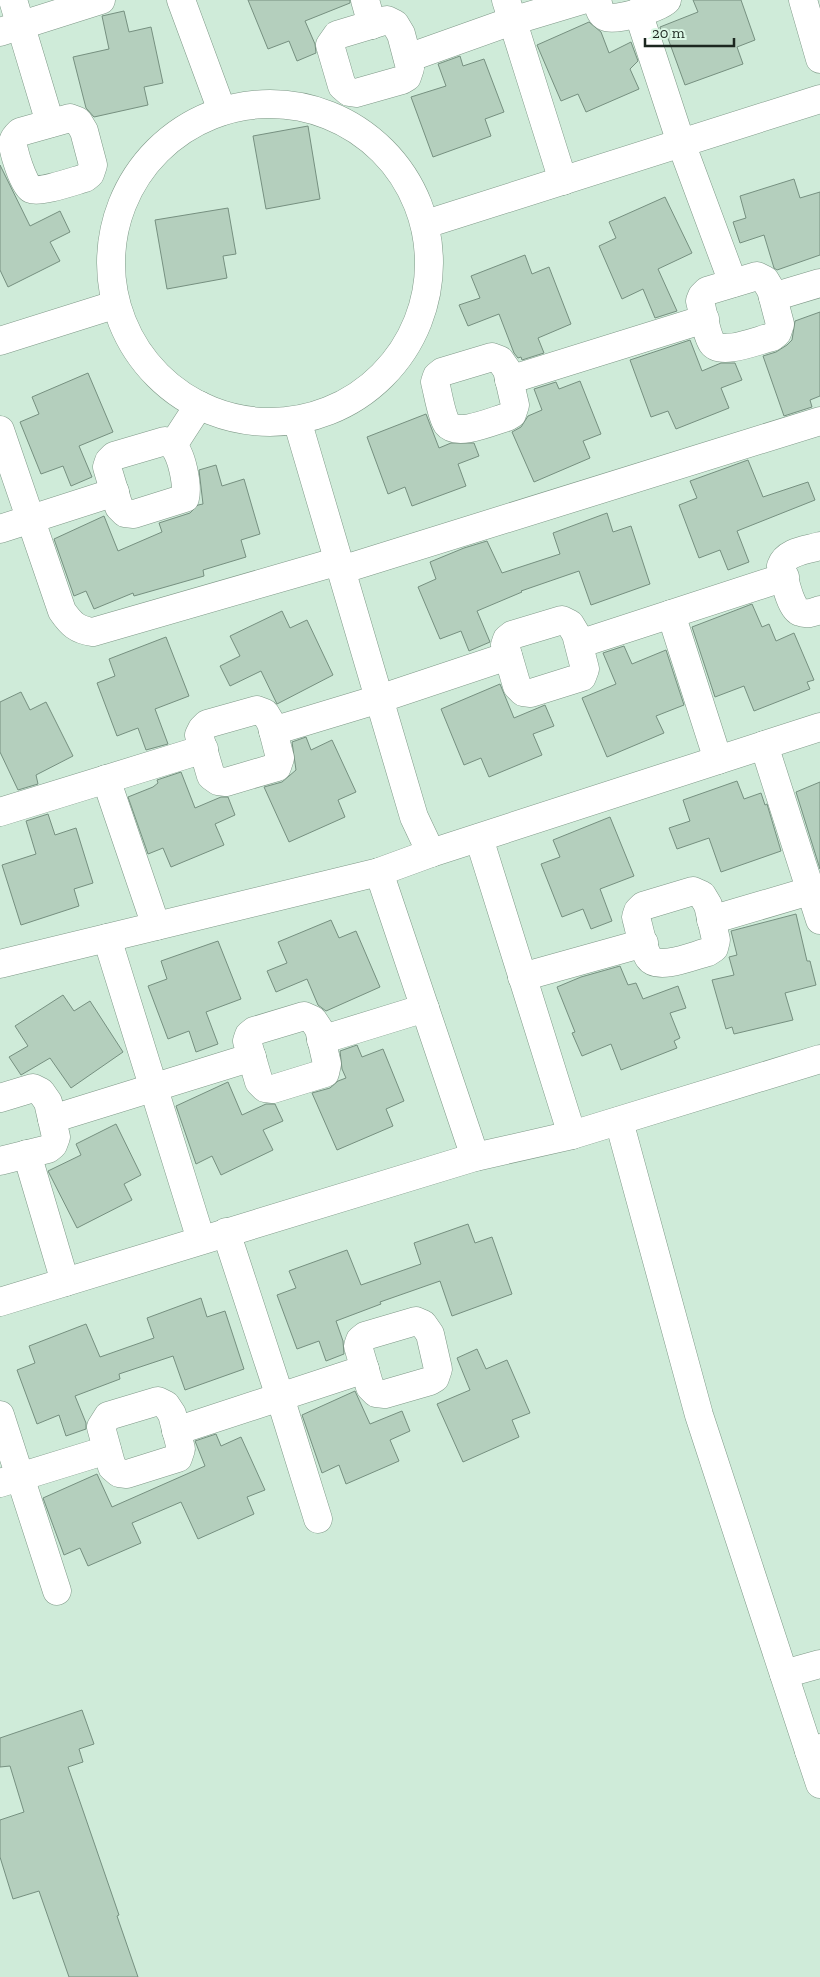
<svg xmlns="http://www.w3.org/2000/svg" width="820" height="1977" viewBox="0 0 820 1977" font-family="'Zilla Slab',serif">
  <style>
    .building { fill: #b4cfbd; stroke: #769080 }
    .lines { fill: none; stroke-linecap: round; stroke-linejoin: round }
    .minor-casing { stroke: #7e9887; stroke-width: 29 }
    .minor { stroke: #fff; stroke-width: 28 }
  </style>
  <rect width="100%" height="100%" fill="#cfebd9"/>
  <g class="building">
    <path d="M248,0H350V3L305,21L315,44L316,53L297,61L289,41L268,49Z"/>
    <path d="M693,0H741L755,40L737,47L743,64L685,85L666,33L662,36L660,27L698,12Z"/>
    <path d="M124,11L129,32L151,27L163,83L144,87L148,105L94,117L86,108L73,57L109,49L102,16Z"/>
    <path d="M589,22L601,32L609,53L631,42L638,61L630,69L639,89L586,112L578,94L561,101L537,45Z"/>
    <path d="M460,56L463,66L484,59L504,112L485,119L491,136L433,157L411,97L446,86L438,64Z"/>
    <path d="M308,126L320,199L266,209L253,136Z"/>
    <path d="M0,165L30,226L60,211L70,232L50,242L60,261L8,287L0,270Z"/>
    <path d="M794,179L800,198L820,192V255L777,270L774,268L764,235L740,243L733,222L746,218L740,196Z"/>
    <path d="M665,197L692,253L658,269L677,311L655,318L643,289L622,299L599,246L616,238L609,222Z"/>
    <path d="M228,208L236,254L223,256L227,278L167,289L155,220Z"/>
    <path d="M525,255L532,274L549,267L571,324L538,338L544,353L522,360L521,357L518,358L514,353L499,314L468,326L459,305L480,298L471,276Z"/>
    <path d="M820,312V396L810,400L812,407L784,416L763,356L776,352L787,345L792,340L795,321Z"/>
    <path d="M690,340L702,371L721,363H735L742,380L721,388L729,408L676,429L668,411L651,417L630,360Z"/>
    <path d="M88,373L113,432L79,446L92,477L71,486L63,466L41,474L20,422L39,414L32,397Z"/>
    <path d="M580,381L601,434L583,441L590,458L534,482L512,432L521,427L528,416L542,410L534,389L556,382L559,389Z"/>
    <path d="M426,414L439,448L451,443H474L479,456L458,464L466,486L412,506L405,487L388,494L367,437Z"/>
    <path d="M748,460L763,497L808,482L815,500L737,531L749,562L728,570L720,550L699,558L679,505L697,498L690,481Z"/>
    <path d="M216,465L222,486L244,479L260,534L241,540L246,557L203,570L204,576L134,596L133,593L94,609L86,591L74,596L54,539L104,516L118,551L162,532L159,523L190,513L198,505L203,504L199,470Z"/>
    <path d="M607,513L613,532L631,526L650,584L591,605L579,571L521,591L522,592L477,611L490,642L469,651L461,631L440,639L418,587L436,579L430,562L464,548L487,541L502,573L560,554L553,533Z"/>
    <path d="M752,604L762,627L769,624L776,641L794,633L814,680L807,682L810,689L754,711L744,686L715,697L692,627Z"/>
    <path d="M282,611L290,628L307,620L333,675L277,704L261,671L230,686L220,666L240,656L230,636Z"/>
    <path d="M166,637L189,696L155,709L168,744L146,750L138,728L117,736L97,683L115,676L109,659Z"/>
    <path d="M624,646L632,664L666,650L684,705L656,716L664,733L607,757L582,698L616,684L603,653Z"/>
    <path d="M500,684L514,718L545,705L554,726L533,734L542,755L489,777L481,758L464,765L441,709Z"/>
    <path d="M21,692L30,710L46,702L73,756L36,775L38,784L18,790L0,752V702Z"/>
    <path d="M306,737L311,750L332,740L356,792L338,800L345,817L289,842L264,787L282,782L296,770L292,742Z"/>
    <path d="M181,772L195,808L221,797H228L235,815L215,824L224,845L171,867L163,848L148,854L128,797L153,787L158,783L157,780Z"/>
    <path d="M737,781L744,799L761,793L765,805L767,804L781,851L721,872L709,838L677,849L669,828L690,821L683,800Z"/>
    <path d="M820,782V869L796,792Z"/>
    <path d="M48,814L55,835L76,828L93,883L74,889L79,906L21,925L2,865L36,854L26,821Z"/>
    <path d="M610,817L634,876L600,889L612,921L591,929L583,909L562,917L541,864L560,857L553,840Z"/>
    <path d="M796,914L807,961H810L816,985L785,993L793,1020L734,1034L732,1027L726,1029L712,980L734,975L729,957L737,955L731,931Z"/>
    <path d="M331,920L339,938L356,931L380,987L326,1011L318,1005L307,979L276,992L267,971L287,963L278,942Z"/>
    <path d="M218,941L241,999L206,1012L218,1044L196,1052L189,1031L168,1039L148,986L167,979L161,961Z"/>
    <path d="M620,966L628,985L636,983L643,999L678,986L686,1008L670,1013L680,1038L674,1041L677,1048L621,1070L611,1044L582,1056L572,1033L575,1032L557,987L581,977Z"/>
    <path d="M63,995L74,1011L90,1001L123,1052L71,1088L50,1058L21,1075L9,1057L28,1046L15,1026Z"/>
    <path d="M357,1045L362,1057L383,1049L404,1101L386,1109L393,1126L337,1150L312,1093L330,1088L338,1081L346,1078L342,1069L340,1051Z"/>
    <path d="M228,1082L242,1115L266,1104H275L283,1121L263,1130L273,1150L221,1175L212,1156L196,1164L176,1106Z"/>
    <path d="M116,1124L141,1175L124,1184L132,1200L77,1228L48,1171L81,1155L76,1144Z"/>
    <path d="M468,1224L475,1243L492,1237L512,1294L452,1316L440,1281L380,1302L381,1304L336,1321L343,1341L344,1354L326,1361L319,1341L297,1349L277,1295L296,1288L289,1271L347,1250L361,1285L421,1264L414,1243Z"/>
    <path d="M201,1298L207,1317L225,1311L244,1369L185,1390L173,1356L119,1374L120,1379L75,1396L86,1423V1429L66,1436L59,1415L37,1424L17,1370L35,1363L29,1346L86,1324L100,1357L154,1338L147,1318Z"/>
    <path d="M477,1349L486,1369L507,1360L530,1413L512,1420L519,1437L463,1462L437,1404L470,1390L457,1358Z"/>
    <path d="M355,1391L370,1424L402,1411L410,1431L390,1440L399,1461L346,1484L339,1465L322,1473L302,1415Z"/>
    <path d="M216,1434L221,1446L241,1437L265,1490L247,1497L254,1514L198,1539L181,1502L132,1523L141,1543L88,1566L80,1548L64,1555L43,1498L97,1474L112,1507L205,1466L195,1441Z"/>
    <path d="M82,1710L94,1744L79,1749L83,1762L68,1767L119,1915L117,1916L138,1977H69L39,1891L13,1899L0,1857V1820L24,1812L10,1766L0,1767V1738Z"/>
  </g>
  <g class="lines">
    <g class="minor-casing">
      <g id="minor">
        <path d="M13,0L50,123"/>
        <path d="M181,0L222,111"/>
        <path d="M365,0L372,25"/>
        <path d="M506,0L563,181"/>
        <path d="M597,0C599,6 599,14 606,17C614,22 662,7 667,0"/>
        <path d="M803,0L820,59"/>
        <path d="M638,12L681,143L733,283"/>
        <path d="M387,20L395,24L401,34L410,68L407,77L402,80L356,93L349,92L342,86L330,45L337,35Z"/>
        <path d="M0,32L101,0"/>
        <path d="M408,58L512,21L582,0"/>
        <circle cx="270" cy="263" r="159"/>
        <path d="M70,118L78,121L84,131L93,165L90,174L85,178C74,181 40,193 31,189C24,186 12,149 13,142C14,137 17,135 20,132Z"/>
        <path d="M426,224L820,99"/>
        <path d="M757,276L765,280L771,290L780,324L777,333L772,337C758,340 721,356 712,343C706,334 703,312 700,301L702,296L707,291Z"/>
        <path d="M773,297L820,283"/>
        <path d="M0,341L114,305"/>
        <path d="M492,357L500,360L507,370L515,405L512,414L507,417C493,421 457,437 447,424C441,415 438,393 435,382L437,376L442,372Z"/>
        <path d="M509,380L705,319"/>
        <path d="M297,420L414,817L431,853"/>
        <path d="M0,430L62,611C71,624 77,630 93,632L339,561"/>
        <path d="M165,441C167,442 170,443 172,445C182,453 188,486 185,498L134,514L125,513L119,507L107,467L109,461L114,456Z"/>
        <path d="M173,445L199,405"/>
        <path d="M0,529L115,492"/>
        <path d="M820,546C807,550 786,551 781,566C784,576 790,609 800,612C807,615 814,612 820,610"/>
        <path d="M341,570L820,421"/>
        <path d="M671,614L718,760"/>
        <path d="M562,620L570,624L576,634L585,669L582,677L531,693L523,692L517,686L505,645L507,639L512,635Z"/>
        <path d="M579,644L785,577"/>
        <path d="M257,710L265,713L271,723L280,758L277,767L226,782L218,781L211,776L199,735L202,729L207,724Z"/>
        <path d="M273,731L379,699L508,656"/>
        <path d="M764,745L820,920"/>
        <path d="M106,779L156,926"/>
        <path d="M0,812L204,749"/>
        <path d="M479,838L572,1135"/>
        <path d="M379,872L475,1157"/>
        <path d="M693,891L702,895L708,905L716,940L714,948L708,952C695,955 658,971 649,958C643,950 639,927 636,917L638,911L643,906Z"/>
        <path d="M711,920L820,888"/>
        <path d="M107,938L201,1240"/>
        <path d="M0,964L379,872L431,853L820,727"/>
        <path d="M522,977L644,943"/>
        <path d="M304,1016L313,1020L319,1029L327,1064L325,1073L273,1089L265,1088L259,1082L247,1041L249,1035L254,1031Z"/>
        <path d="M321,1040L425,1008"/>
        <path d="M0,1098L33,1088L41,1092L48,1102L56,1137L53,1145L48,1149L0,1161"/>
        <path d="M52,1119L252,1057"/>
        <path d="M619,1121L699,1415L809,1751L820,1748"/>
        <path d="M27,1154L65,1282"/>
        <path d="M226,1232L280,1397L318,1519"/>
        <path d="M0,1302L475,1157L572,1135L820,1059"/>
        <path d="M416,1321L423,1324L430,1334L438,1369L435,1378L430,1381L385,1394L376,1393L370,1387L358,1346L360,1340L365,1336Z"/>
        <path d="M158,1401L166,1405L172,1414L181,1449L178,1458L127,1474L119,1473L112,1467L101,1427L108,1416Z"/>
        <path d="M0,1415L57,1591"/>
        <path d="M176,1431L365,1369"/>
        <path d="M0,1483L107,1450"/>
        <path d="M784,1674L820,1664"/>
        <path d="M809,1751L820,1784"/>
      </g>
    </g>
    <use href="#minor" class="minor"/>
  </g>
  <path d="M645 38v8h89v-8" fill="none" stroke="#1c2720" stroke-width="2.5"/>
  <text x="652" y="38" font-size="15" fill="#1c2720" stroke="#dcf9e6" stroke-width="4" paint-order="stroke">20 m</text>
</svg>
